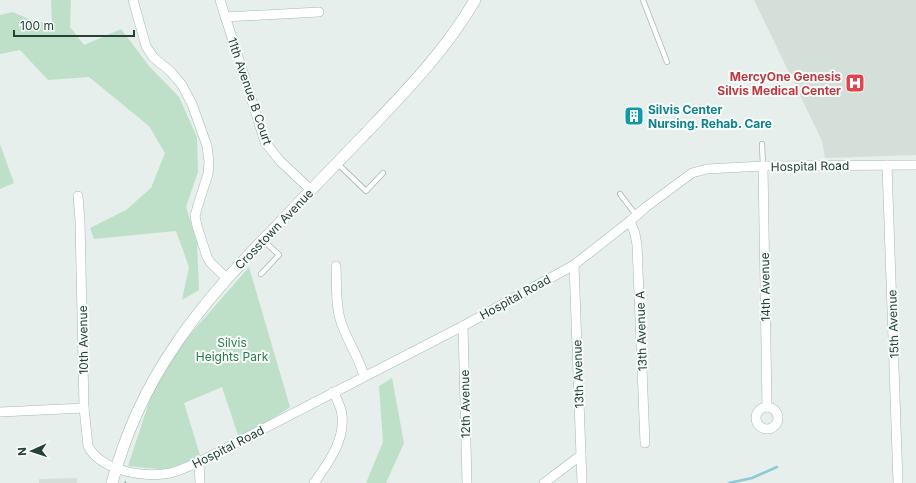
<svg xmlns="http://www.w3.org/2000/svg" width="916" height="483" viewBox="0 0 916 483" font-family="Inter,sans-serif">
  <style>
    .built { fill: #d4dfda }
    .green { fill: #bfe0c8 }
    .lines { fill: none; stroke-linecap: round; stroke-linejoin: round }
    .stream { stroke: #8ec9d4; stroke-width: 2.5 }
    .service-casing { stroke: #a8b8b2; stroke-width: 6 }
    .minor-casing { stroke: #a8b8b2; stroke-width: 10 }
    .tertiary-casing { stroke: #a8b8b2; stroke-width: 12 }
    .path { stroke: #86b3a5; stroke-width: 1.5; stroke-dasharray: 2 3; stroke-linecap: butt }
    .service { stroke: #fff; stroke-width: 4.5 }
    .minor { stroke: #fff; stroke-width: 9 }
    .tertiary { stroke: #fff; stroke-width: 11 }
    .labels { text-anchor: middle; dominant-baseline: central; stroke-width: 4; stroke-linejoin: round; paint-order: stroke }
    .health-label { font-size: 12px; font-weight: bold; fill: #be3a42; stroke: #f7fbf9; text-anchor: end }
    .street-label { font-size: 12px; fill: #24423a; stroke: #f7fbf9 }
    .culture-label { font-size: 12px; font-weight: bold; fill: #0d838f; stroke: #f7fbf9; text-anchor: start }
    .park-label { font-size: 12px; fill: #2d7a4b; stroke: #f7fbf9 }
  </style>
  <rect width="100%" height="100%" fill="#e6efeb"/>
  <g class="built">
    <path d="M754,0H916V155L825,158L822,141Z"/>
    <path d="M77,478V483H39V479Z"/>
  </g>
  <g class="green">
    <path d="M51,0H71L70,27L84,45L121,29L149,66L179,97L197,137L198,172L186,207L197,242L199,290L182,300L189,267L176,231L94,239L90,228L126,210L151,188L165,153L149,126L89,77L48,80L20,50L0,54V15L13,12L31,20L52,24Z"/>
    <path d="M0,144L14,183L0,189Z"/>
    <path d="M249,267L290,407L240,441L222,387L184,403L200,455L177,471L128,466L160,369Z"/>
    <path d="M392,378L404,443L386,483H366L383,442L379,386Z"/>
  </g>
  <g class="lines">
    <path class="stream" d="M729,483L752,478L777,467"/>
    <g class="service-casing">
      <g id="service">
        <path d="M643,0L667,62"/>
        <path d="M762,144L763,166"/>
        <path d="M337,163L366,191L383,173"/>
        <path d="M620,194L636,215"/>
        <path d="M261,274L279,255L263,240"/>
      </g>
    </g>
    <g class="minor-casing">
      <g id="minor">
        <path d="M133,0L146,46L153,57L171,72L182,85L192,104L207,146L209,162L208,174L198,205L195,216L197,226L207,257L210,262L226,278"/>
        <path d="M220,0L265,142L280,161L311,190"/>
        <path d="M225,17L319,12"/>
        <path d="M887,165L898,483"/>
        <path d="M763,166L767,407"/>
        <path d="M78,196L80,221L84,408L88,446C101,471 144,478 170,473C180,471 189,466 199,462L463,326L574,265L630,221L646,207L692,173L707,169L763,166L916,165"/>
        <path d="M630,221L635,234L637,245L645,443"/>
        <path d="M574,265L582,483"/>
        <path d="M336,266C337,284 335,304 341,322C347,341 359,357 364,376"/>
        <path d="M463,326L467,483"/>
        <circle cx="767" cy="418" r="11"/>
        <path d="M0,412L84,408"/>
        <path d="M199,462L200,483"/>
        <path d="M314,483C328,463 345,441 342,415C341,407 337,399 333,392"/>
        <path d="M544,483L581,455"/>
      </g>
    </g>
    <g class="tertiary-casing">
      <path id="tertiary" d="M112,483C125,435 146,388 174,347C203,303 238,265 275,228C305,196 336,164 366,133C406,91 446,50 475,0"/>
    </g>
    <path class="path" d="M125,483L126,479"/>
    <use href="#service" class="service"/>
    <use href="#minor" class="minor"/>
    <use href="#tertiary" class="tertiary"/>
  </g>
  <defs>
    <g id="hospital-square" transform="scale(1)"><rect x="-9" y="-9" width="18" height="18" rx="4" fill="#e0444e" stroke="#f7fbf9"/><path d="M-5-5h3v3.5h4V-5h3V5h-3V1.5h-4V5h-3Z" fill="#fff"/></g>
    <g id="building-square" transform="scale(1)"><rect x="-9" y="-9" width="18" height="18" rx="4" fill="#0f9aa8" stroke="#f7fbf9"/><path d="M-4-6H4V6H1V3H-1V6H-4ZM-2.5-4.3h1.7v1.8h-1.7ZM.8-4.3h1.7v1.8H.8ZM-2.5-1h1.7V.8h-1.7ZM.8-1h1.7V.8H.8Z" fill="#fff"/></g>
  </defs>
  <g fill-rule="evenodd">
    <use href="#hospital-square" x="855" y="83"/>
    <use href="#building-square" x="634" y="116"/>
  </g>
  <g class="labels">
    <g class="health-label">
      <text x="841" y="76">MercyOne Genesis<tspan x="841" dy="14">Silvis Medical Center</tspan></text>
    </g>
    <g class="street-label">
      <text transform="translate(250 91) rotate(71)">11th Avenue B Court</text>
      <text transform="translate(810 166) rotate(-1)">Hospital Road</text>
      <text transform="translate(274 229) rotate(-46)">Crosstown Avenue</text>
      <text transform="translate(765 287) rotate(-91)">14th Avenue</text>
      <text transform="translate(515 297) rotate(-29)">Hospital Road</text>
      <text transform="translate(893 324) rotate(-92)">15th Avenue</text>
      <text transform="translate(641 331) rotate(-92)">13th Avenue A</text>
      <text transform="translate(83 340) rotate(-91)">10th Avenue</text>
      <text transform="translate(578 374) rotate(-92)">13th Avenue</text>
      <text transform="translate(465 404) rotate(-91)">12th Avenue</text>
      <text transform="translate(228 447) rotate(-27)">Hospital Road</text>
    </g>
    <g class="culture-label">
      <text x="648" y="109">Silvis Center<tspan x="648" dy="14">Nursing. Rehab. Care</tspan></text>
    </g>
    <g class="park-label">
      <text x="232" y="342">Silvis<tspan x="232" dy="14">Heights Park</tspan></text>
    </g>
  </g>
  <g transform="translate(32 451) rotate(267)" stroke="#f7fbf9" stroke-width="3" paint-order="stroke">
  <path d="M0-3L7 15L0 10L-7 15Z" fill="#24423a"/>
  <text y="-6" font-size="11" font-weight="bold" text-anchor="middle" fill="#24423a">N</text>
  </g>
  <path d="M14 30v6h120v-6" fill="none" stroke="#24423a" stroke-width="2"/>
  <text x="20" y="30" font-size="12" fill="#24423a" stroke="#f7fbf9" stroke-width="3" paint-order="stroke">100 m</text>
</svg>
